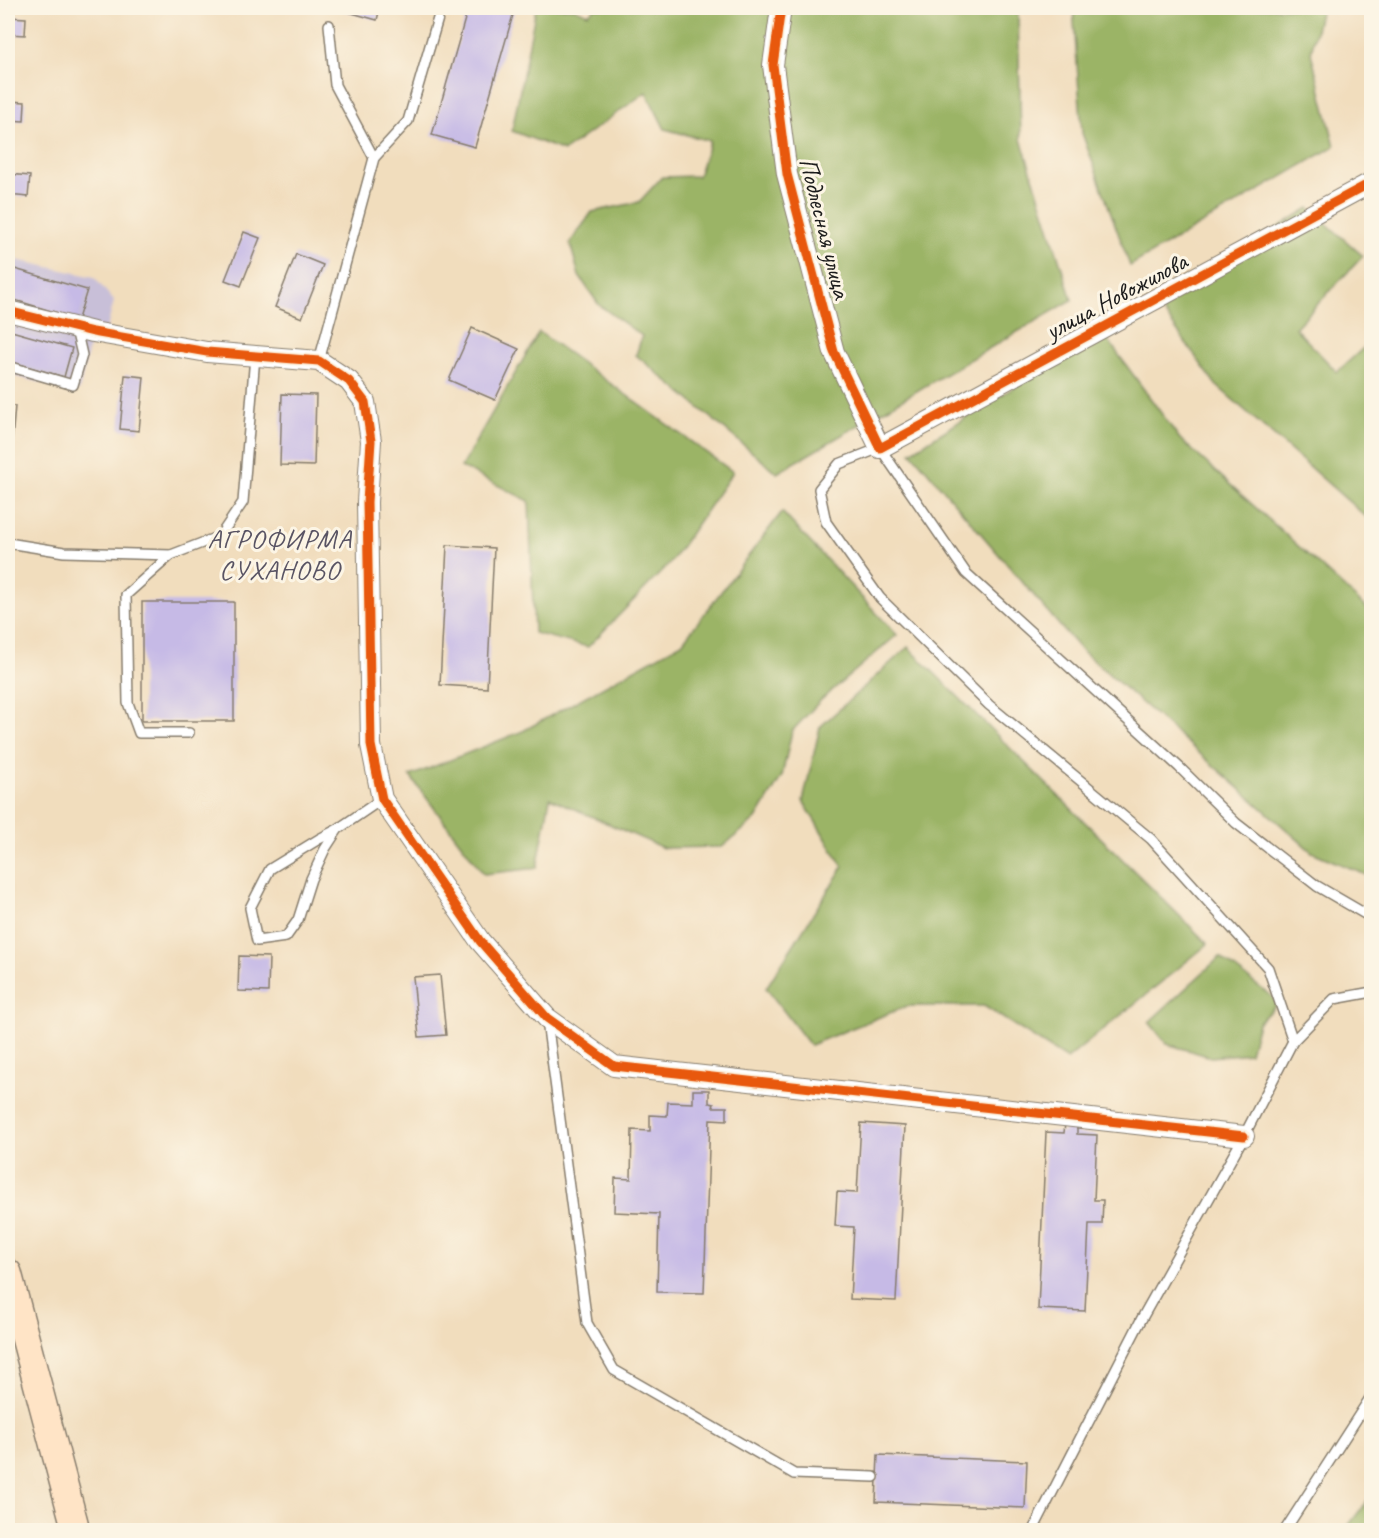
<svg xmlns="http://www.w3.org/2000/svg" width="1379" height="1538" viewBox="0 0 1379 1538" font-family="Caveat,sans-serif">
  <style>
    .industrial { fill: #c8bfd8 }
    .forest { fill: #9bb466; stroke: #5c6841; stroke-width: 1.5 }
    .building { fill: #c6bae6 }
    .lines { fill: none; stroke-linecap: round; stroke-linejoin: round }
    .lane-casing { stroke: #867c6c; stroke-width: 12 }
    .street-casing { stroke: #867c6c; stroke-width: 22 }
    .secondary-casing { stroke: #867c6c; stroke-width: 30 }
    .lane { stroke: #fff; stroke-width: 9 }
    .street { stroke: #fff; stroke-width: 20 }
    .secondary { stroke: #ffe4c6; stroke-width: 27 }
    .cycleway-casing { stroke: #fcf5e5; stroke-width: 13 }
    .cycleway { stroke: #e8590c; stroke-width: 9 }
    .labels { text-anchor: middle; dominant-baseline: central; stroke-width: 6; stroke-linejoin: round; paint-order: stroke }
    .street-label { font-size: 26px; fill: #1c1c1c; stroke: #fcf5e5 }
    .neighbourhood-label { font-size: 27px; letter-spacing: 1.5px; fill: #585363; stroke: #fcf5e5 }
  </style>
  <rect width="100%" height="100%" fill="#fcf5e5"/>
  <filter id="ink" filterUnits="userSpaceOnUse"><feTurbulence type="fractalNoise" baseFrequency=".0167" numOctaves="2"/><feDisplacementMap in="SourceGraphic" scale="12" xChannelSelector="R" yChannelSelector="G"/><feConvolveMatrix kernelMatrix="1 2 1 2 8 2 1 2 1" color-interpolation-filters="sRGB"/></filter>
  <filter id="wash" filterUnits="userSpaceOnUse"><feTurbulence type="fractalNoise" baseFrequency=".008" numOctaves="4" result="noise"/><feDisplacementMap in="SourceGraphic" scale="24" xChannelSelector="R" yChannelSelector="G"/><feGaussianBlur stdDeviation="1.35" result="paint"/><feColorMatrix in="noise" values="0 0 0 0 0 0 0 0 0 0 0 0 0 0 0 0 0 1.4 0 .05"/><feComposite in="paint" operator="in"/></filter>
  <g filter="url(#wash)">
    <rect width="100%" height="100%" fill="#f1ddbd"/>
    <path class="industrial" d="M8,258L94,277L114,301L103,344L90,343L79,391L8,375Z"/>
    <g class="forest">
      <path d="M536,8H574L588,14L595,8H1019L1018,13L1021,139L1072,300L777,473L636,355L642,336L599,305L579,276L570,243L592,212L639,202L662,177L698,176L710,141L665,129L646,92L564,151L512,131Z"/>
      <path d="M1073,8H1321L1311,53L1335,146L1130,266L1082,133Z"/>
      <path d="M1309,208L1363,256L1295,328L1337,372L1371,341V521L1216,385L1157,303Z"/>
      <path d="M539,332L733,472L671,562L588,647L534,633L529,501L461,467Z"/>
      <path d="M1102,332L1180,439L1371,612V877L1312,852L1078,647L911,452Z"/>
      <path d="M782,512L897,635L821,700L792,731L782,776L756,819L722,847L663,848L550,798L537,868L484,874L410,776L523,731L682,643Z"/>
      <path d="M908,647L1208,944L1067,1059L984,1006H907L810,1045L766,988L843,867L803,801L820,727Z"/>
      <path d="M1220,957L1279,1002L1258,1023L1250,1053L1211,1057L1167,1044L1149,1022Z"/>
      <path d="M1371,1496V1530H1345Z"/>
    </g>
    <g id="blocks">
      <g class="building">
        <path d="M334,8H380L377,20Z"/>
        <path d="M468,8H515L475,147L432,135Z"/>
        <path d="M8,17L26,18L25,35L8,34Z"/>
        <path d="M8,101L25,102L24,121L8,120Z"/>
        <path d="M8,174L30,176L28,197L8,195Z"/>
        <path d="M244,232L260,238L241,286L225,280Z"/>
        <path d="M296,254L323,265L302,318L275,307Z"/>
        <path d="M8,267L87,290L78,319L8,298Z"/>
        <path d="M472,328L519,349L495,400L449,380Z"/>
        <path d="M8,330L72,348L64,377L8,361Z"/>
        <path d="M125,375L144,377L139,431L120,429Z"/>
        <path d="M282,394L316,395L314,466L280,465Z"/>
        <path d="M8,406H15L9,476H8Z"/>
        <path d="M447,545L494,548L487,688L440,685Z"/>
        <rect x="142" y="602" width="92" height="119"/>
        <path d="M239,956L269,957L268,992L238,991Z"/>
        <path d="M440,975L446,1035L419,1037L413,977Z"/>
        <path d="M693,1090H709V1103L714,1104L713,1107H727V1120L710,1119L704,1293L657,1292L659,1214L614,1212L615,1178L631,1179L632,1130L650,1131V1115L667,1116L668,1102L693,1103Z"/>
        <path d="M861,1123L905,1126L896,1301L850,1299L854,1227L835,1226L837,1192L857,1193Z"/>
        <path d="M1065,1123L1077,1124V1134L1097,1135L1094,1200H1103L1102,1224H1089L1085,1311L1038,1309L1046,1132L1064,1133Z"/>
        <path d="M878,1455L1027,1461L1025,1508L876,1502Z"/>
      </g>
    </g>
  </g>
  <g filter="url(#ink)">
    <use href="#blocks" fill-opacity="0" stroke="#867c6c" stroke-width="1.5"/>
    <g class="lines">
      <g class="lane-casing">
        <g id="lane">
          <path d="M329,25L335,85L374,158"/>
          <path d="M319,361L374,158L408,121L441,8"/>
          <path d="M8,366L73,385L82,355L76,329"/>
          <path d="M8,543L64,552L171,555L220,536L243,502L255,356"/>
          <path d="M171,555L126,595L128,703L139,733H189"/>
          <path d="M338,829L325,849L311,879L298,920L286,937L257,941L250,908L270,869L319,839L338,829L382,799"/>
          <path d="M547,1021L587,1323L614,1370L794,1474L874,1477"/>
          <path d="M1293,1041L1268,968L1151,839L989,705L880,598L826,522L819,489L839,464L880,448L966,573L1179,767L1236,823L1317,886L1372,918"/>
          <path d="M1033,1530L1141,1320L1244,1136L1293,1041L1334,999L1372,992"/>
          <path d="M1285,1530L1372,1395"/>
        </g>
      </g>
      <g class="street-casing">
        <g id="street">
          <path d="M781,8L773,65L787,174L834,352L880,448L1372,182"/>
          <path d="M8,311L93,332L207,352L319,361L349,381L365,402L371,441L367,502L371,745L382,799L480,941L547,1018L614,1066L1244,1136"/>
        </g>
      </g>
      <g class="secondary-casing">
        <path id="secondary" d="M8,1273L76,1530"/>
      </g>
      <use href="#lane" class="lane"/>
      <use href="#street" class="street"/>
      <use href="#secondary" class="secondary"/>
      <g class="cycleway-casing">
        <g id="cycleway">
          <path d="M781,8L773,65L787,174L834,352L880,448L1372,182"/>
          <path d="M8,311L93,332L207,352L319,361L349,381L365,402L371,441L367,502L371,745L382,799L480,941L547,1018L614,1066L1244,1136"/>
        </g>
      </g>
      <use href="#cycleway" class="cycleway"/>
    </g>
  </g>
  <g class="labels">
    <g class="street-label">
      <text transform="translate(825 228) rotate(76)">Подлесная улица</text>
      <text transform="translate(1116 296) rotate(-28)">улица Новожилова</text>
    </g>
    <g class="neighbourhood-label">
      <text x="280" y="539">АГРОФИРМА<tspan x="280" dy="31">СУХАНОВО</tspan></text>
    </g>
  </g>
  <rect width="1379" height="1538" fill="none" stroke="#fcf5e5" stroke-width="30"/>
</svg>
